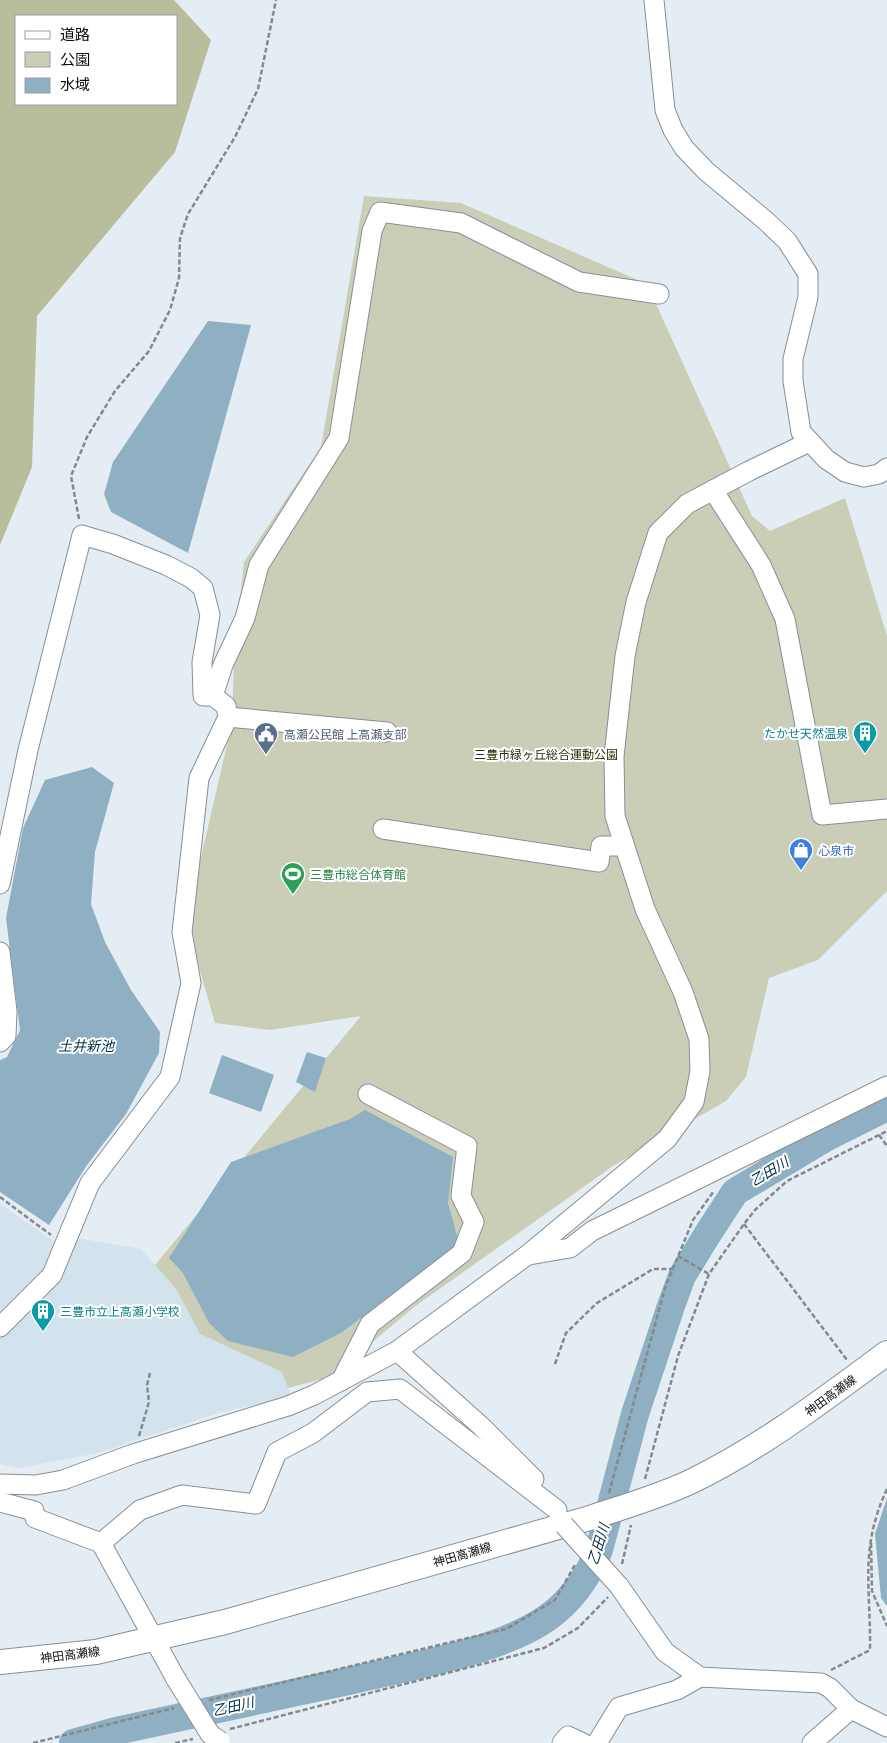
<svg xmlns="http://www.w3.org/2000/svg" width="887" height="1743" viewBox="0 0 887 1743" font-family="Barlow,'Noto Sans JP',sans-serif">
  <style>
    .built { fill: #d3e3ee }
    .green { fill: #caceb7 }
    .forest { fill: #b8bd9c; fill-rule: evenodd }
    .water { fill: #8fb0c3 }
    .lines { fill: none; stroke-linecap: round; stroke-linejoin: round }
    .river { stroke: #8fb0c3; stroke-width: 28 }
    .minor-casing { stroke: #878f95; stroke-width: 21 }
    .major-casing { stroke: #878f95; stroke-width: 26 }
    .path { stroke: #83898e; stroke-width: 2.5; stroke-dasharray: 5 2.5; stroke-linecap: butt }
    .minor { stroke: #fff; stroke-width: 19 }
    .major { stroke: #fff; stroke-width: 24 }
    .minor-bridge-casing { stroke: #878f95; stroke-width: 21; stroke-linecap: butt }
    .minor-bridge { stroke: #fff; stroke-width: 19 }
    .labels { text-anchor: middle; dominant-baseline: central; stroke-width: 4; stroke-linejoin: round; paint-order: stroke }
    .culture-label { font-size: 12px; fill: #0d838f; stroke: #fff; text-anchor: end }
    .service-label { font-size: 12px; fill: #4e5e75; stroke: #fff; text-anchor: start }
    .park-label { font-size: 12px; fill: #2b2f06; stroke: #fff }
    .shop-label { font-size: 12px; fill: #366cbe; stroke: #fff; text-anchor: start }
    .leisure-label { font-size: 12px; fill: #27864d; stroke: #fff; text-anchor: start }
    .street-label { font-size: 12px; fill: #0a0d0f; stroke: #fff }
    .water-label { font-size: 14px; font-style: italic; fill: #002e42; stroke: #fff }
  </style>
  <rect width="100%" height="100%" fill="#e4edf4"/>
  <path class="built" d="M0,1204L70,1252L78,1238L141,1249L176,1289L200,1334L283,1372L291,1397L221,1412L98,1453L20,1468L0,1464Z"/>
  <path class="green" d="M364,196L461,203L647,284L752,516L770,531L845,498L887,636V891L818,960L769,978L746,1077L726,1101L613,1166L414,1307L331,1377L288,1388L282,1372L200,1334L176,1289L155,1265L361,1016L270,1030L215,1023L186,922L232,723L234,657L244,562L321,447Z"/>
  <path class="forest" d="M0,0H174L211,40L175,152L37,316L32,467L0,545ZM16,16H176V104H16Z"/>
  <g class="water">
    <path d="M208,321L251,325L188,553L111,512L104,494L113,462Z"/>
    <path d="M92,767L114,783L95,852L91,904L105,942L131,990L160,1032L159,1053L126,1114L87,1165L49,1225L0,1192V1060L7,1057L20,1030L6,918L23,828L45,780Z"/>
    <path d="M307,1052L326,1058L315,1092L296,1082Z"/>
    <path d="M222,1055L274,1075L261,1112L209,1093Z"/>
    <path d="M365,1110L453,1157L448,1203L459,1243L341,1333L293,1357L228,1341L209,1323L183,1273L169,1258L231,1162L350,1119Z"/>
    <path d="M887,1498V1606L881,1598L875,1534Z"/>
  </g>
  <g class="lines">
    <path class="river" d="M73,1743L116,1731C195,1714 274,1697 353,1680C409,1667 500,1651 547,1618C571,1601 588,1577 599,1550L635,1414L671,1306L682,1276L707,1235L735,1192L827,1137L887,1107"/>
    <g class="minor-casing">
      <g id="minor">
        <path d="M654,0L665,110L673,130L684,148L706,171L766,221L787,241L808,274V297L793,359V381L801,432L826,459L845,472L864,477L879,474L887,468"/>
        <path d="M713,490L761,565L785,619L822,815L887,809"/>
        <path d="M213,696L223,665L245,618L259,565L339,438L372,231L380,212L461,223L579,282L659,294"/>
        <path d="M228,717L387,732"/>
        <path d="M383,829L599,862L601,846H624"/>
        <path d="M0,884L28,750L82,535L113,544L166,565L191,578L203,588L210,615L202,662L203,696H213L226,706L228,717L199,778L182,932L191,983L170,1077L90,1183L52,1275L0,1327"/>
        <path d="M0,952L7,1011L6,1036L0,1042"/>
        <path d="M529,1255L570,1248L592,1231L887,1086"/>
        <path d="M397,1351L481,1426L534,1479"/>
        <path d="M341,1381L370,1324L462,1253L474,1222L461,1196L467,1146L368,1094"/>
        <path d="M0,1484L36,1485L63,1480L133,1454L288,1406L314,1395L397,1351L526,1256L667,1139L694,1102L700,1071L699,1039L683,992L645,909L615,816L614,756L625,656L636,602L658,533L687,504L749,471L809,442"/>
        <path d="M0,1502L34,1511L35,1518L101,1543L176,1679"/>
        <path d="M101,1543L140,1510L182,1495L256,1504L277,1452L313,1433L367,1392L400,1389L557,1510"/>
        <path d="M619,1586L665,1652L700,1677L821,1683L830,1688L851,1709L887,1727"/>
        <path d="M562,1743L568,1736L583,1743"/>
        <path d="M597,1743L619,1707L677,1690L700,1677"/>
        <path d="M812,1743L851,1709"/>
      </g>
    </g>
    <g class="major-casing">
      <path id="major" d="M0,1662L96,1652L156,1638L225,1622L590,1518C623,1507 658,1497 690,1482C761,1448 823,1400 887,1353"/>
    </g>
    <g class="path">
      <path d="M79,519L71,476L87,437L115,391L149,351L170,310L179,278L180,238L188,214L235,137L258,89L276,0"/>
      <path d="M879,1135L887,1146"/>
      <path d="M0,1197L51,1235"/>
      <path d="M744,1224L847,1360"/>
      <path d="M678,1256L709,1274"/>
      <path d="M555,1364L566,1333L597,1303L653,1269H673"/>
      <path d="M139,1436L149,1402L147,1385L150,1373"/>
      <path d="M645,1479L678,1356L709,1274L744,1224L755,1210L787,1181L887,1131"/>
      <path d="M609,1493L665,1288L693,1220L714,1191"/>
      <path d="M871,1543L872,1591L887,1626"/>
      <path d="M622,1564L631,1525"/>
      <path d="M831,1670L870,1650C871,1588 859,1549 887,1489"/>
      <path d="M209,1700L506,1629L555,1600L576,1563"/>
      <path d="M230,1729L544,1648L578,1628L608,1597"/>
      <path d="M33,1743L174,1708"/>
      <path d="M175,1743L193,1739"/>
    </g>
    <use href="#minor" class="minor"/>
    <use href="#major" class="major"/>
    <g class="minor-bridge-casing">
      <g id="minor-bridge">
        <path d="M564,1525L619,1586"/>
        <path d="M176,1679L210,1734L220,1741"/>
      </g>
    </g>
    <use href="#minor-bridge" class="minor-bridge"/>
  </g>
  <defs>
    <g id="building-pin" transform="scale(1.25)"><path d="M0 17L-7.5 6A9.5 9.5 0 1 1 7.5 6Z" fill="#0f9aa8" stroke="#fff"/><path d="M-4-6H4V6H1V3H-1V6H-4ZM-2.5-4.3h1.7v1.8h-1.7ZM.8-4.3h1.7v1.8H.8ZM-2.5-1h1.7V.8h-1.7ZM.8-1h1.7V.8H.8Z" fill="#fff"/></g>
    <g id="civic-pin" transform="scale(1.25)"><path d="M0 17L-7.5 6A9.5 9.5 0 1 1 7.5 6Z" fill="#5c6f8a" stroke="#fff"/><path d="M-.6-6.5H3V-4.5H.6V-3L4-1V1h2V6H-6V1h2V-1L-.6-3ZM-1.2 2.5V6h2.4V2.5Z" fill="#fff"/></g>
    <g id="shop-pin" transform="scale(1.25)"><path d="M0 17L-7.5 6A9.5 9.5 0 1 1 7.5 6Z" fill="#3f7fe0" stroke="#fff"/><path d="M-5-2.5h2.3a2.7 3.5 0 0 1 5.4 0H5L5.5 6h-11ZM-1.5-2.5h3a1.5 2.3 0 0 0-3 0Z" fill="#fff"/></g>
    <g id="stadium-pin" transform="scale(1.25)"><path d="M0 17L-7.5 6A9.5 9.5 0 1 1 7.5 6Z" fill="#2e9e5b" stroke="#fff"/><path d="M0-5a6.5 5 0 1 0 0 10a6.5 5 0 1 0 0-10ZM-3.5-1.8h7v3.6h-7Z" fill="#fff"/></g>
  </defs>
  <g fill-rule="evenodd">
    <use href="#building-pin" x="865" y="733"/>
    <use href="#civic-pin" x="266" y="734"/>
    <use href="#shop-pin" x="801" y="850"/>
    <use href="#stadium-pin" x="293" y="874"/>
    <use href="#building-pin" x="43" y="1311"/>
  </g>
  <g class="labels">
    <g class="culture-label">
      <text x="848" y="733">たかせ天然温泉</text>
      <text x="60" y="1311" text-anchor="start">三豊市立上高瀬小学校</text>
    </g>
    <g class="service-label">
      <text x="284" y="734">高瀬公民館 上高瀬支部</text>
    </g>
    <g class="park-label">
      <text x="546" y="754">三豊市緑ヶ丘総合運動公園</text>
    </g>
    <g class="shop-label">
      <text x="818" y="850">心泉市</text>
    </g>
    <g class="leisure-label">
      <text x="310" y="874">三豊市総合体育館</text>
    </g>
    <g class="street-label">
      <text transform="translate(830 1395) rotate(-36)">神田高瀬線</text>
      <text transform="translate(462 1554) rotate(-16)">神田高瀬線</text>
      <text transform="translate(70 1654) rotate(-7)">神田高瀬線</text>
    </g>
    <g class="water-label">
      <text x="86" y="1045">土井新池</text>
      <text transform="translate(769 1171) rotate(-31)">乙田川</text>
      <text transform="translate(598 1544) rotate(-73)">乙田川</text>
      <text transform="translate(233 1706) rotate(-13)">乙田川</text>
    </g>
  </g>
  <rect x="15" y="15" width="162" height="90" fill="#ffffff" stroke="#9d9e9f"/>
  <rect x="25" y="31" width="25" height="8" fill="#ffffff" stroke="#9d9e9f"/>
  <text x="60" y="40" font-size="15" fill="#0a0d0f">道路</text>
  <rect x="25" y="52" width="25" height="15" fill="#caceb7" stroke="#9d9e9f"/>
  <text x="60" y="65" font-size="15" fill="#0a0d0f">公園</text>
  <rect x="25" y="78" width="25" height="15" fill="#8fb0c3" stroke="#9d9e9f"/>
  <text x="60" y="90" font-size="15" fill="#0a0d0f">水域</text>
</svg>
